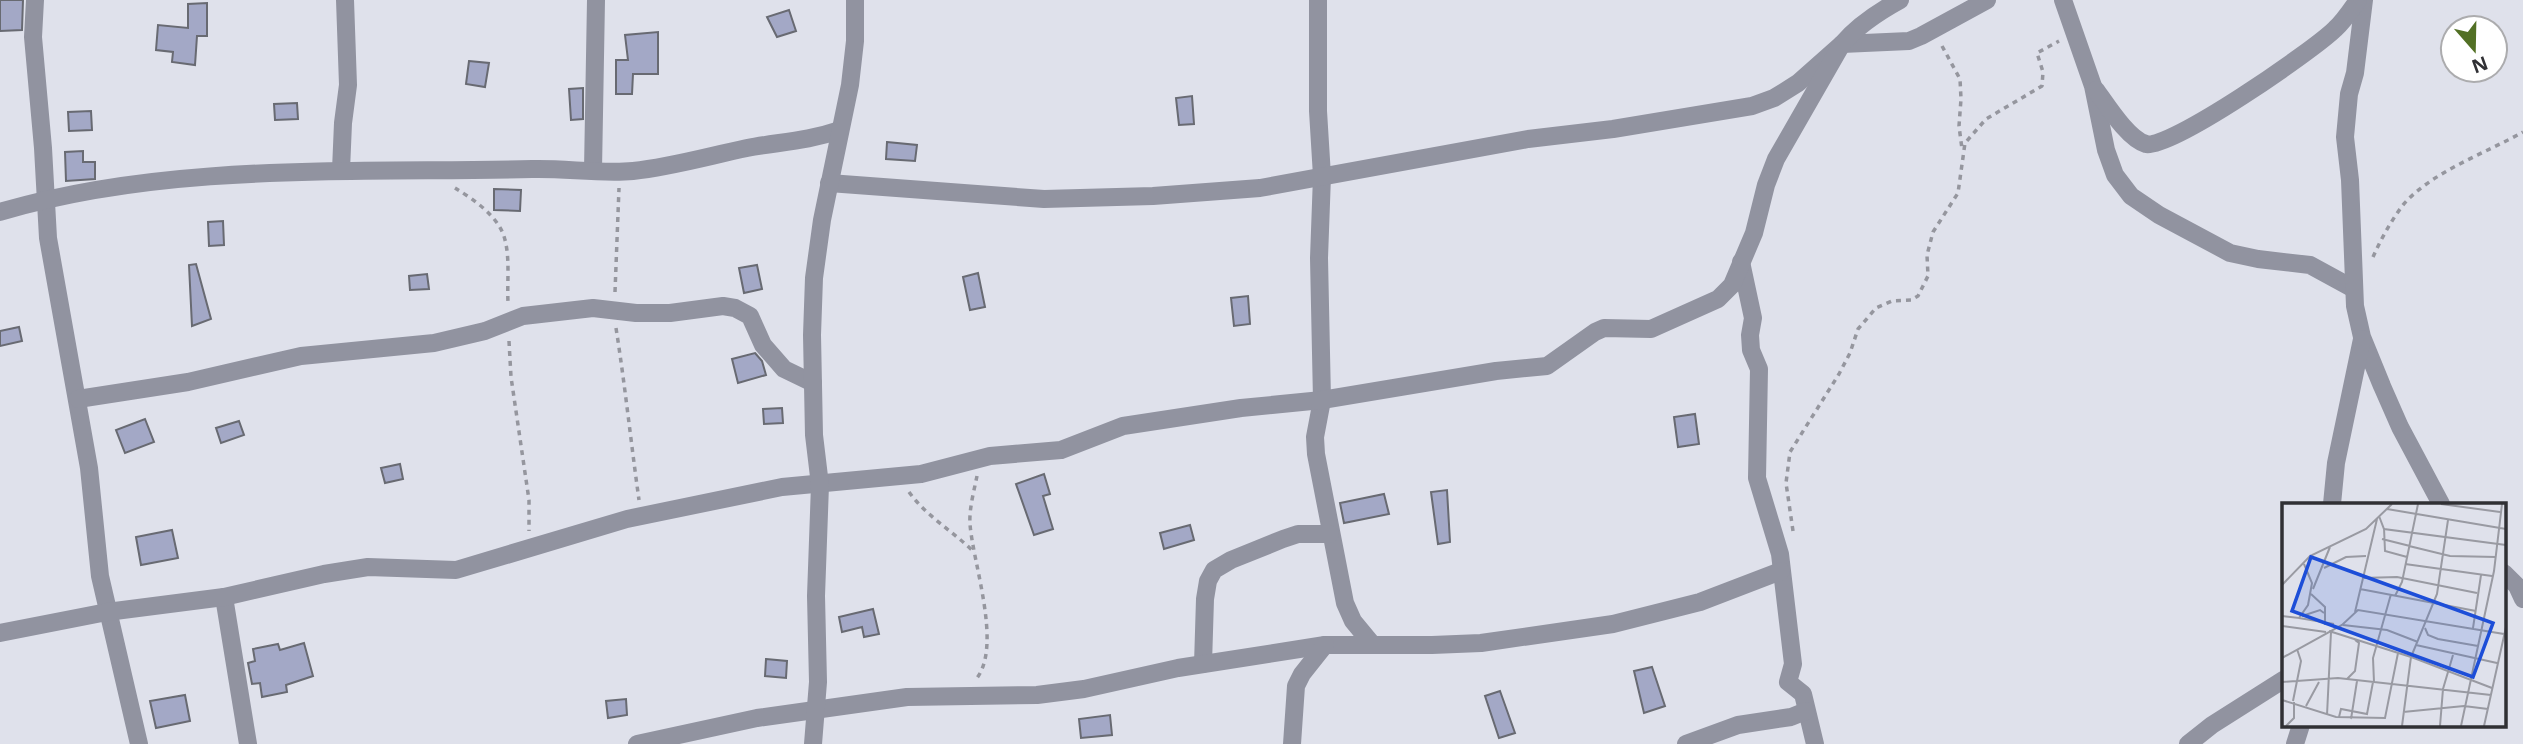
<svg xmlns="http://www.w3.org/2000/svg" width="2523" height="744" viewBox="0 0 2523 744" font-family="'Noto Sans',sans-serif">
  <style>
    .building { fill: #a3a8c6; stroke: #686a72; stroke-width: 2 }
    .lines { fill: none; stroke-linecap: round; stroke-linejoin: round }
    .path { stroke: #95969e; stroke-width: 3.5; stroke-dasharray: 5 5; stroke-linecap: butt }
    .minor { stroke: #9193a0; stroke-width: 18 }
    .inset-road { fill: none; stroke: #999aa2; stroke-width: 2 }
    .view { fill: #1d4ed8; fill-opacity: 0.15; stroke: #1d4ed8; stroke-width: 3.5 }
    .inset-edge { fill: none; stroke: #303034; stroke-width: 3.5 }
  </style>
  <rect width="100%" height="100%" fill="#dfe1eb"/>
  <g class="building">
    <path d="M0,0H23L22,30L0,31Z"/>
    <path d="M207,3V36H197L195,65L172,62L173,52L156,50L158,25L188,28V4Z"/>
    <path d="M789,10L796,31L777,37L767,17Z"/>
    <path d="M658,32V74H633L632,94H616V60H628L625,35Z"/>
    <path d="M469,61L489,63L485,87L466,84Z"/>
    <path d="M583,88V119L571,120L569,89Z"/>
    <path d="M1192,96L1194,124L1179,125L1176,98Z"/>
    <path d="M297,103L298,119L275,120L274,104Z"/>
    <path d="M91,111L92,130L69,131L68,112Z"/>
    <path d="M887,142L917,145L915,161L886,159Z"/>
    <path d="M83,151V162H95V179L66,181L65,152Z"/>
    <path d="M494,189L521,190L520,211L494,210Z"/>
    <path d="M223,221L224,245L209,246L208,222Z"/>
    <path d="M196,264L211,319L192,326L189,265Z"/>
    <path d="M757,265L762,289L744,293L739,268Z"/>
    <path d="M978,273L985,307L970,310L963,277Z"/>
    <path d="M427,274L429,289L410,290L409,276Z"/>
    <path d="M1248,296L1250,324L1234,326L1231,298Z"/>
    <path d="M19,327L22,341L0,346V331Z"/>
    <path d="M755,353L762,361L766,375L738,383L732,359Z"/>
    <path d="M782,408L783,423L764,424L763,409Z"/>
    <path d="M1695,414L1699,444L1678,447L1674,417Z"/>
    <path d="M145,419L154,442L125,453L116,430Z"/>
    <path d="M239,421L244,435L221,443L216,428Z"/>
    <path d="M400,464L403,479L385,483L381,468Z"/>
    <path d="M1044,474L1050,494L1043,496L1053,529L1034,535L1016,484Z"/>
    <path d="M1447,490L1450,542L1438,544L1431,492Z"/>
    <path d="M1384,494L1389,514L1344,523L1340,503Z"/>
    <path d="M1190,525L1194,540L1164,549L1160,533Z"/>
    <path d="M172,530L178,558L141,565L136,537Z"/>
    <path d="M873,609L879,634L864,637L862,627L842,632L839,617Z"/>
    <path d="M304,643L313,676L286,685L287,692L262,697L260,683L252,684L248,663L255,661L253,649L278,644L280,650Z"/>
    <path d="M766,659L787,661L786,678L765,676Z"/>
    <path d="M1652,667L1665,706L1644,713L1634,671Z"/>
    <path d="M1500,691L1515,733L1499,738L1485,696Z"/>
    <path d="M185,695L190,721L156,728L150,701Z"/>
    <path d="M626,699L627,715L608,718L606,701Z"/>
    <path d="M1110,715L1112,735L1081,738L1079,719Z"/>
  </g>
  <g class="lines">
    <g class="path">
      <path d="M1942,46L1960,79L1961,99L1959,126L1962,149"/>
      <path d="M455,188C473,199 500,217 505,240C510,259 507,282 508,302"/>
      <path d="M2373,257C2381,239 2391,221 2403,205C2431,172 2486,153 2523,132"/>
      <path d="M615,292L619,188"/>
      <path d="M616,328C625,385 631,443 639,500"/>
      <path d="M509,341L511,377L529,500V531"/>
      <path d="M977,476C974,491 969,509 970,524C973,564 1002,644 977,678"/>
      <path d="M909,492C927,517 953,531 975,553"/>
      <path d="M1793,531L1786,483L1790,452L1839,374L1850,353L1858,329L1876,308L1892,301L1911,300L1918,296L1928,276L1927,255L1933,232L1958,193L1965,143L1986,119L2042,86L2043,72L2037,53L2059,41"/>
    </g>
    <g class="minor">
      <path d="M35,0L33,37L43,148L48,238L89,468L100,576L139,744"/>
      <path d="M1318,0V111L1322,176L1319,258L1322,400L1315,437L1316,454L1345,603L1353,621L1372,644"/>
      <path d="M2063,0L2093,86L2106,150L2115,175L2131,196L2159,215L2230,253L2258,259L2310,265L2354,289"/>
      <path d="M2364,0L2355,73L2349,94L2345,137L2350,180L2355,306L2362,337L2382,386L2400,427L2441,504"/>
      <path d="M2096,90C2107,105 2128,139 2146,144C2168,151 2314,50 2335,29C2344,21 2351,10 2358,0"/>
      <path d="M341,170L343,123L348,85L345,0"/>
      <path d="M593,170L596,0"/>
      <path d="M829,183L1044,199L1153,196L1260,188L1528,139L1613,129L1752,106L1774,98L1798,83L1842,44L1909,41L1921,36L1987,0"/>
      <path d="M0,212C167,162 359,173 532,169C565,168 600,174 633,171C671,167 709,156 747,148C779,142 808,141 840,130"/>
      <path d="M1741,262L1753,318L1750,335L1751,350L1759,369L1757,478L1780,554L1793,664L1788,682L1803,694L1815,744"/>
      <path d="M78,399L188,382L301,356L434,343L485,331L523,316L593,308L636,313H670L723,306L735,308L750,316L763,345L784,369L813,383"/>
      <path d="M2332,504L2336,463L2362,339"/>
      <path d="M2504,573L2517,586L2523,599"/>
      <path d="M224,597L248,744"/>
      <path d="M0,633L107,612L224,597L324,574L368,567L456,570L627,519L782,487L921,474L990,456L1061,450L1123,426L1241,408L1322,400L1496,371L1547,366L1595,332L1604,328L1651,329L1718,299L1732,285L1754,233L1766,185L1776,159L1842,44C1858,25 1878,12 1900,0"/>
      <path d="M1203,664L1205,599L1208,581L1214,570L1231,560L1283,539L1298,534H1330"/>
      <path d="M637,744L757,718L907,697L1037,695L1084,689L1178,668L1325,645H1432L1481,643L1613,624L1700,602L1781,571"/>
      <path d="M813,744L818,682L816,596L820,485L814,435L812,335L814,278L822,220L850,85L855,41V0"/>
      <path d="M1292,744L1296,686L1302,674L1325,645"/>
      <path d="M1686,744L1738,725L1791,717L1806,711"/>
      <path d="M2188,744L2212,725L2283,680"/>
      <path d="M2295,744L2301,725"/>
    </g>
  </g>
  <g transform="translate(2282 503)">
    <rect width="224" height="224" fill="#dfe1eb"/>
    <path class="inset-road" d="M159,1L218,9M105,6L224,26M97,13L102,26L224,42M166,17L155,91L129,154L210,185M102,25L103,48L125,54M100,36L128,43M127,43L168,53L214,54M123,61L210,73M42,65L64,54L84,53M80,75L115,74L195,90M0,82L28,53L84,26L110,1M31,86L48,44M78,86L194,108M29,91L43,104V122M113,93L120,79L136,1M73,109L95,16M0,113L17,115L26,102L30,80L22,61M20,113L38,107L42,110M17,115L52,121M61,122L105,127L136,139M0,123L44,129M143,125L146,132L156,136L196,143M191,125L199,72M47,128L129,154L120,223M134,142L215,160M0,155L60,122L76,107L222,131M65,176L73,168L77,140L73,137M0,179L56,175L209,192M92,179L91,155L109,91M0,197L54,214L103,215L116,150M11,198L19,158L15,146M24,203L37,179M121,209L182,203L206,206M45,212L49,129M57,214L59,206L85,211L91,179M69,216L75,178M4,223L12,215V199M158,223L161,186L171,152M179,223L212,68L220,1M202,223L224,124"/>
    <path class="view" d="M29,54L211,120L191,174L10,108Z"/>
    <rect width="224" height="224" class="inset-edge"/>
  </g>
  <g transform="translate(2474 49) rotate(160)"><circle r="33" fill="#ffffff" stroke="#acacae" stroke-width="2"/>
  <path d="M0-5L12 26L0 18L-12 26Z" fill="#527025"/>
  <text y="-10" font-size="19" font-weight="bold" text-anchor="middle" fill="#303034">N</text>
  </g>
</svg>
